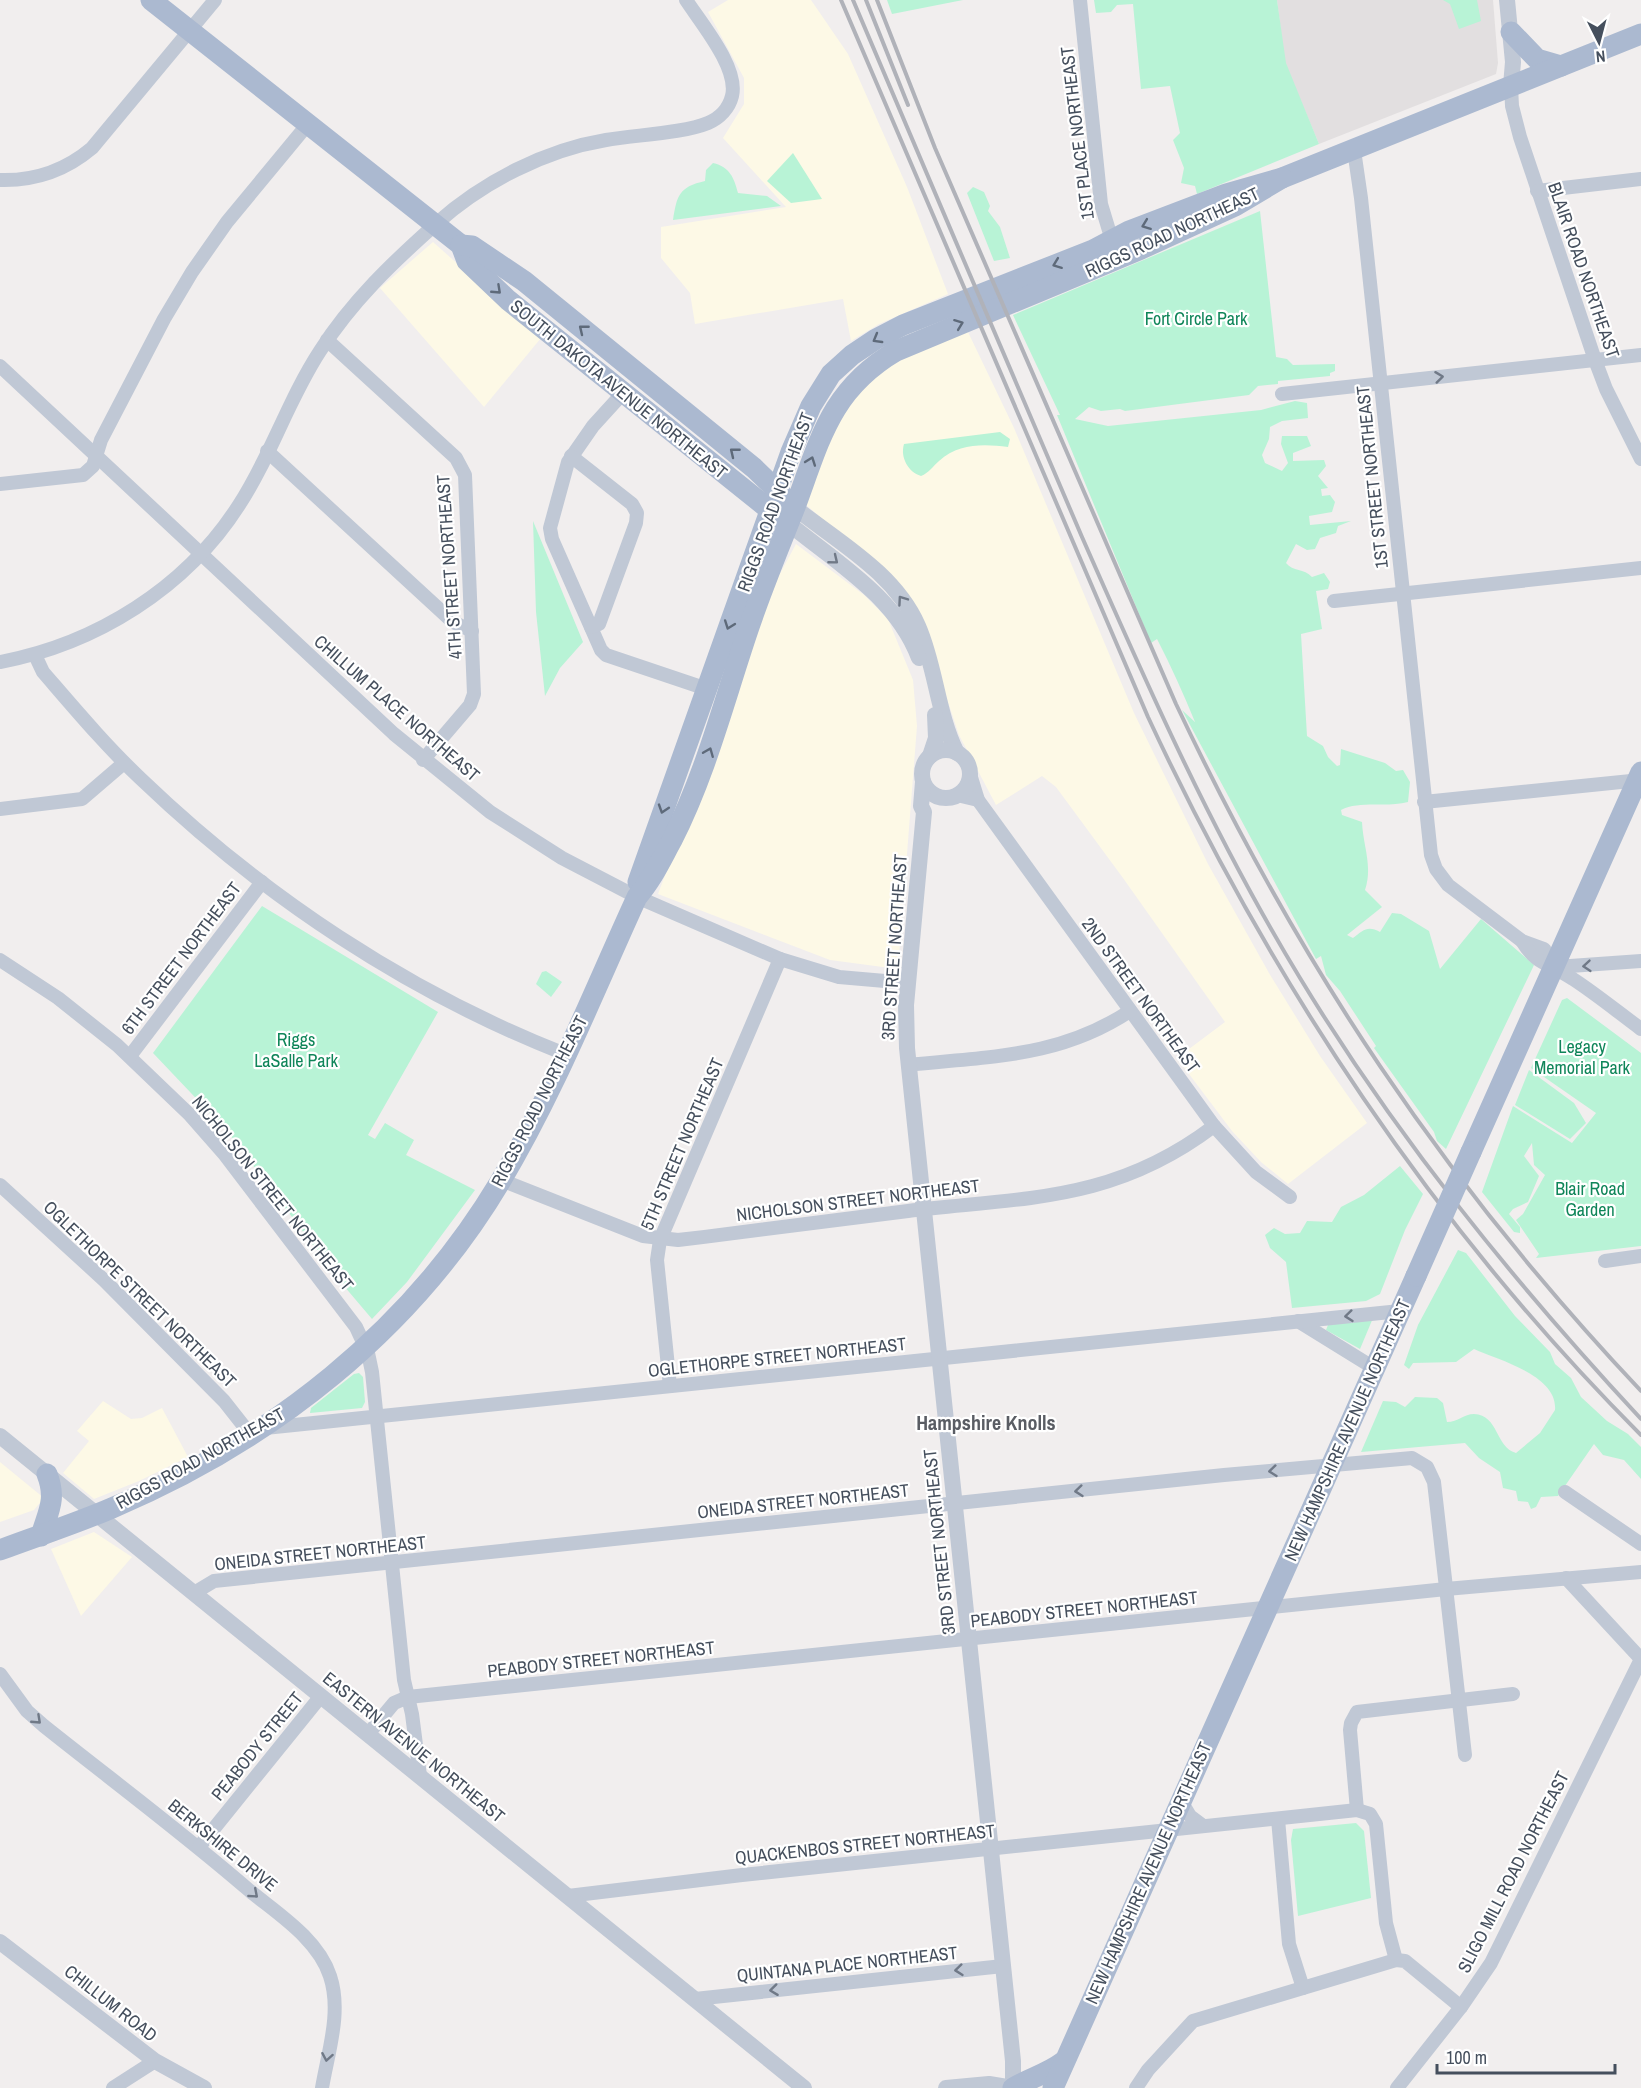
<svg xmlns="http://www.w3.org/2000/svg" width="1641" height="2088" viewBox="0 0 1641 2088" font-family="'Archivo Narrow',sans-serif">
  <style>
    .commercial { fill: #fdf9e6 }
    .education { fill: #e2dfe0 }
    .green { fill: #b8f3d6 }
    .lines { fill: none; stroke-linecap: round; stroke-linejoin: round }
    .minor { stroke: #c0c8d5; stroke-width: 14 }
    .tertiary { stroke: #c0c8d5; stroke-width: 16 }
    .primary { stroke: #abb9d0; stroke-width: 21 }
    .rail { stroke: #b0b2b9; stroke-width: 4 }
    .primary-bridge { stroke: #abb9d0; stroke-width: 21 }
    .oneway { stroke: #5e6a7a }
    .oneway2 { stroke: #707987 }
    .labels { text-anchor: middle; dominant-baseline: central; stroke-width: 4.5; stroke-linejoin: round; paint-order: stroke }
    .street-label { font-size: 18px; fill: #454f5d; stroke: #fff }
    .park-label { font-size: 18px; fill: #0f8559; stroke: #fff }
    .neighbourhood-label { font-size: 20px; font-weight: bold; fill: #5a5d64; stroke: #fff }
  </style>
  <rect width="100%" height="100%" fill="#f1eeee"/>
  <g class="commercial">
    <path d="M728,0H811L848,54L907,187L948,294L879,324L851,341L843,299L695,324L690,293L661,258V227L786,207L723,138L744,104V78L708,12Z"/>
    <path d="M433,242L541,338L484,407L380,288Z"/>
    <path d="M967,330L1014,428L1134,713L1208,864L1269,973L1320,1056L1367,1123L1288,1184L1261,1162L1232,1131L1177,1058L1225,1022L1123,878L1056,787L1042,776L996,805L959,735L921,621L826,522L805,504L836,418L874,374L929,346Z"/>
    <path d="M796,544L864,595L888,619L913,680L917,726L898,969L830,960L658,894L775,583Z"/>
    <path d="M103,1401L131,1419L142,1418L162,1408L188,1457L139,1481L94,1499L63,1473L89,1441L77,1431Z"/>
    <path d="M0,1462L44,1498L34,1510L0,1522Z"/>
    <path d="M94,1532L132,1557L81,1616L51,1549Z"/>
  </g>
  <path class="education" d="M1277,0H1493L1498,63L1496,74L1319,144L1285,63Z"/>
  <g class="green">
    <path d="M887,0H963L892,14Z"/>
    <path d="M1094,0H1277L1286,63L1319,144L1197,194L1195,186L1181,183L1184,168L1173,140L1180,133L1170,86L1141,89L1133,4L1117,5L1111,12L1096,13Z"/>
    <path d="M1443,0H1477L1481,21L1459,29L1450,4Z"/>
    <path d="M793,153L822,199L791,203L767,181Z"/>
    <path d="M713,163C730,167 734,178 738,193L767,196L781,206L673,220C677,195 679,187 705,181L706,170Z"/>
    <path d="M973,187L984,192L990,206L988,211L1000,227L1010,258L994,261L967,193Z"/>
    <path d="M1260,211L1276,357L1287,359L1293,365L1335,364V371L1330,373V376L1278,381V384L1258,386L1249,395L1125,411L1120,409L1101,411L1089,407L1075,419L1108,426L1261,410L1295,401L1307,403L1308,418L1282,421L1270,427L1269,439L1262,455L1265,463L1282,471L1288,463L1281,444L1282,436H1307L1311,446L1293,453V461L1324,460L1326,466L1318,476L1328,488L1321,489L1322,496L1330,495L1335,502L1332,512L1309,516L1310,525L1351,521L1338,526L1336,533L1320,538L1315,549L1307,550L1296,544L1286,563C1293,572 1304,568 1312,577L1324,573L1330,582L1328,589L1316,591L1322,629L1301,634L1307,736L1323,746L1328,757L1337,766L1340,765L1341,749L1385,763L1396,771L1403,770L1410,782L1408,802C1387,808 1360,800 1341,810L1342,815L1362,822C1363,846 1373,866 1365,890L1382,907L1347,935L1353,938C1363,930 1368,925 1380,932L1392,913L1401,914L1429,931L1440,969L1481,919L1534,965L1446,1149L1437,1141L1434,1132L1374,1048L1376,1046L1340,991L1326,975L1321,956L1316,959L1182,710L1195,722C1183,693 1171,666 1157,639L1151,643L1057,415H1060L1013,315Z"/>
    <path d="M1000,432L1010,439L1008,447C984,444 959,443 939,461C933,466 929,473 921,476C908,472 900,457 904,444Z"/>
    <path d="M533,521L583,642L560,668L545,696L536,612Z"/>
    <path d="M262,906L438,1012L368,1135L375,1139L385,1123L414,1140L406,1155L475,1190L407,1282L372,1319L344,1286L228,1132L153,1053Z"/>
    <path d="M546,971L562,982L551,997L536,984L542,972Z"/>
    <path d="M1567,998L1641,1053V1246L1536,1258L1539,1254L1516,1220L1523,1214L1545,1175L1534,1165L1532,1143L1524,1156L1539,1176L1528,1202L1513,1209L1509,1214L1520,1227V1233L1514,1232L1482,1192L1513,1106L1572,1143L1596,1113L1531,1068L1562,1000Z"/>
    <path d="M1529,1070L1574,1103L1586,1123L1570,1139L1515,1105Z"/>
    <path d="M1400,1166L1423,1194L1405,1230L1380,1294L1366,1301L1292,1308L1286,1262L1270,1248L1265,1235L1274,1228L1285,1234L1300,1233L1307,1221L1332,1222L1341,1207L1364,1195Z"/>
    <path d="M1458,1250L1466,1253L1515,1316L1550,1352L1555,1364L1571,1378L1581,1397L1607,1421L1628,1434L1641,1447V1479L1624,1460L1603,1455L1594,1444L1558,1496L1541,1497L1536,1507L1531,1509L1528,1502L1518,1501L1516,1491L1503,1488L1500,1472L1479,1458L1465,1443L1361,1452L1383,1401L1396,1402L1405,1407L1415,1397L1437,1398L1443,1403L1447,1422C1458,1422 1464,1414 1474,1414C1499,1415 1495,1447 1516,1453L1540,1433L1555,1410C1558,1375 1498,1360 1474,1349L1456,1362L1413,1363L1409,1369L1404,1365L1418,1325Z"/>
    <path d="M1373,1318L1360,1349L1326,1330L1328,1325Z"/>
    <path d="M359,1373L363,1377L365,1402L362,1408L310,1413L311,1408L354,1374Z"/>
    <path d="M1356,1823L1364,1831L1371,1898L1298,1916L1291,1840L1293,1829Z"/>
  </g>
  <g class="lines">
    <g class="minor">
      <path d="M1080,0L1101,204L1114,247"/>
      <path d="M1511,86L1512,106L1520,137L1595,360L1606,389L1641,459"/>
      <path d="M1354,150L1361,198L1431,855L1436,869L1448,885L1522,941L1544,949L1555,967"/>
      <path d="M0,180C34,181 66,170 92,148L215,0"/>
      <path d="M1537,191L1641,179"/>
      <path d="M327,340L456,458L465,475L474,694L470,705L423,760"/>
      <path d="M0,366L394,734L490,812L562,858L637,897L780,959L839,977L908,983"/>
      <path d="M623,393L593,426L568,462L550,528L552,539L601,650L606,655L707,689"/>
      <path d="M1282,394L1641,355"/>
      <path d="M267,451L453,622L472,631"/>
      <path d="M571,456L632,504L637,513L636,523L599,624L591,627"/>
      <path d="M0,484L83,475L93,466L101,440L164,319L192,272L227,222L308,124"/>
      <path d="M1334,601L1641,568"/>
      <path d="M35,655L43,672C75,709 106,746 141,779C263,896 407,992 565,1054"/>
      <path d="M0,662C96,644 186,588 239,505C271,456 288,400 320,351C352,301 393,262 437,223C483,182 545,150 606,140C634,135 684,133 708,123C720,118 729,108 732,96C739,68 701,23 686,0"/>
      <path d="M970,774L978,800L1214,1126L1256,1172L1290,1197"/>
      <path d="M957,795L978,800"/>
      <path d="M1424,802L1641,780"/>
      <path d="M0,809L82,799L124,763"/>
      <path d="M1522,941C1537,966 1550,963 1573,979C1596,994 1618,1012 1641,1029"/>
      <path d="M0,960L58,998L117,1045L189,1114L225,1155L356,1327L368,1353L372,1372L404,1680L412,1714L420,1776"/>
      <path d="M1556,967L1641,961"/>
      <path d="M130,1056L262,882"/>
      <path d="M908,1065C990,1056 1059,1058 1130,1011"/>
      <path d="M501,1180L643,1236L678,1240C755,1231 832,1221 908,1211C1026,1197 1114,1202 1214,1126"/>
      <path d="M0,1185L104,1280L224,1401L250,1434"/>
      <path d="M1605,1261L1641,1256"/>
      <path d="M1298,1321L1374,1368"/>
      <path d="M670,1386L657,1260L660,1240L780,959"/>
      <path d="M265,1428L1400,1311"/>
      <path d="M1565,1492L1641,1544"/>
      <path d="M194,1593L214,1581L1224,1475L1412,1458L1427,1467L1434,1482L1465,1755"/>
      <path d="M0,1674L27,1711L44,1726C113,1781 183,1833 250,1891C278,1914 318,1939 330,1976C342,2012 328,2052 322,2088"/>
      <path d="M368,1734L394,1703L408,1697L1446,1589L1641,1572"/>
      <path d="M1181,1801L1190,1816L1202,1825"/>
      <path d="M1357,1810L1350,1730L1351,1723L1357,1712L1513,1694"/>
      <path d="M1278,1819L1289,1944L1303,1988"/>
      <path d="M199,1847L321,1696"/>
      <path d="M568,1896L742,1875L1357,1810L1370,1814L1376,1824L1386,1923L1396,1960"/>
      <path d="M695,1999L1003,1966"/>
      <path d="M113,2088L155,2061"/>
      <path d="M1136,2088L1148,2070L1193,2021L1396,1960L1405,1961L1461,2007"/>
      <path d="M1397,2088L1461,2007L1491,1963L1641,1659L1566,1578"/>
    </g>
    <g class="tertiary">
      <path d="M1507,0L1513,62L1511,86"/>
      <path d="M794,507C838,542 895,573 918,626C936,667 937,713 957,753"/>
      <path d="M788,523C837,563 896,597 919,658"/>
      <circle cx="946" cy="774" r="24"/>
      <path d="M930,756L936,738L935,715"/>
      <path d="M923,782L921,806L924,812L906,1005L907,1048L1013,2061V2088"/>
      <path d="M0,1436L804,2088"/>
      <path d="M0,1942L155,2061L204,2088"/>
      <path d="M946,2088L989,2084L1013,2088"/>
    </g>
    <g class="primary">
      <path d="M151,0L461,245L467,261L508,300L780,518"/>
      <path d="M1511,32L1537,59L1561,66"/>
      <path d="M461,245L472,246L524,281L754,468L785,498"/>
      <path d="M638,882L791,452L811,406L831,374L852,355L876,339L903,325L1093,250L1129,231L1226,194L1282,178L1641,34"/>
      <path d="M1471,1152L1641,772"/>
      <path d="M41,1536C48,1511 57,1500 47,1474"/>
      <path d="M0,1550C37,1536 75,1524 112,1508C271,1441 411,1331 500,1182C554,1092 593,993 637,897C652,880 661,860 672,840C706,773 724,701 748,630C762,588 779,548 795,507C820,440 830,390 896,351L1141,249L1235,206L1282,178"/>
      <path d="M1013,2088C1030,2078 1047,2074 1063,2062"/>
      <path d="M1053,2088L1416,1276"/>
    </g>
    <g class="rail">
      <path d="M841,0L1148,717C1271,982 1435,1229 1641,1435"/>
      <path d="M853,0C930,179 1004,358 1082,537C1148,687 1214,837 1300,978C1397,1138 1514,1282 1641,1419"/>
      <path d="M866,0L908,105"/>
      <path d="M877,0L935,148L1176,704C1299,965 1443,1181 1641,1391"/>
    </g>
    <path class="primary-bridge" d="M1416,1276L1471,1152"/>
  </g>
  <defs><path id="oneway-chevron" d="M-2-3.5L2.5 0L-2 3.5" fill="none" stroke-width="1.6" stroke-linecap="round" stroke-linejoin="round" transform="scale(1.5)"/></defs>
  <g class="oneway">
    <use href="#oneway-chevron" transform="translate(1146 225) rotate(159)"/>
    <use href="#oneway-chevron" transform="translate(1057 264) rotate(159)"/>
    <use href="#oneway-chevron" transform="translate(497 290) rotate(43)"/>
    <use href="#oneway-chevron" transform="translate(959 324) rotate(-21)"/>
    <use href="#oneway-chevron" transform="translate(583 329) rotate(-141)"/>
    <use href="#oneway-chevron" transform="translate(877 339) rotate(150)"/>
    <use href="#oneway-chevron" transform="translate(734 452) rotate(-141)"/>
    <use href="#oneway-chevron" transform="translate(811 461) rotate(-70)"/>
    <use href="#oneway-chevron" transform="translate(729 625) rotate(110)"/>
    <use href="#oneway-chevron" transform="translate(709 752) rotate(-68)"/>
    <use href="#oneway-chevron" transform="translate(663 809) rotate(108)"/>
  </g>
  <g class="oneway2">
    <use href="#oneway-chevron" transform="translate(1439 377) rotate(-7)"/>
    <use href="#oneway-chevron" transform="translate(834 560) rotate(39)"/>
    <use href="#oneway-chevron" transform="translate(902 600) rotate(-125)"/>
    <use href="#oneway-chevron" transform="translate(1587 966) rotate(175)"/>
    <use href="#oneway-chevron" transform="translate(1349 1316) rotate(174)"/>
    <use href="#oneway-chevron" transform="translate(1273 1471) rotate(174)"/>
    <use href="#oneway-chevron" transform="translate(1079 1491) rotate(174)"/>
    <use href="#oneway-chevron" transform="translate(37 1720) rotate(43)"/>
    <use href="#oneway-chevron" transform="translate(254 1894) rotate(41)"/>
    <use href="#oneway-chevron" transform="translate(959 1970) rotate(174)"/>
    <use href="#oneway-chevron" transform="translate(774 1990) rotate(173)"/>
    <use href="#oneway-chevron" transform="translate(327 2057) rotate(100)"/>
  </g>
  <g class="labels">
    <g class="street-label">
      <text transform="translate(1077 133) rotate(-97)">1ST PLACE NORTHEAST</text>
      <text transform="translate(1172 232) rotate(-25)">RIGGS ROAD NORTHEAST</text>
      <text transform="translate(1584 270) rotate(71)">BLAIR ROAD NORTHEAST</text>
      <text transform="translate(619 389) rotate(39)">SOUTH DAKOTA AVENUE NORTHEAST</text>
      <text transform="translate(1372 477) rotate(-96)">1ST STREET NORTHEAST</text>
      <text transform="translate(775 502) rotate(-70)">RIGGS ROAD NORTHEAST</text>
      <text transform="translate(449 567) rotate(-94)">4TH STREET NORTHEAST</text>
      <text transform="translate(397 708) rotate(41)">CHILLUM PLACE NORTHEAST</text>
      <text transform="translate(894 947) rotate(-86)">3RD STREET NORTHEAST</text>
      <text transform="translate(181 958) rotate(-53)">6TH STREET NORTHEAST</text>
      <text transform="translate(1141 995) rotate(54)">2ND STREET NORTHEAST</text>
      <text transform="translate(539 1101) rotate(-63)">RIGGS ROAD NORTHEAST</text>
      <text transform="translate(682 1144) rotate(-67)">5TH STREET NORTHEAST</text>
      <text transform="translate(273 1193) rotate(51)">NICHOLSON STREET NORTHEAST</text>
      <text transform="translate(858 1200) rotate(-7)">NICHOLSON STREET NORTHEAST</text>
      <text transform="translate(140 1294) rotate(44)">OGLETHORPE STREET NORTHEAST</text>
      <text transform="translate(777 1357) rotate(-6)">OGLETHORPE STREET NORTHEAST</text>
      <text transform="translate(1347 1430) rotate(-66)">NEW HAMPSHIRE AVENUE NORTHEAST</text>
      <text transform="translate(200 1458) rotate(-29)">RIGGS ROAD NORTHEAST</text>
      <text transform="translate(803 1501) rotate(-6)">ONEIDA STREET NORTHEAST</text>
      <text transform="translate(939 1542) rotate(-96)">3RD STREET NORTHEAST</text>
      <text transform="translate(320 1553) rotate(-6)">ONEIDA STREET NORTHEAST</text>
      <text transform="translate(1084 1609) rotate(-6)">PEABODY STREET NORTHEAST</text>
      <text transform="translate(601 1659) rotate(-6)">PEABODY STREET NORTHEAST</text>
      <text transform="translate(257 1746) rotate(-51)">PEABODY STREET</text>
      <text transform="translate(414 1747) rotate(39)">EASTERN AVENUE NORTHEAST</text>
      <text transform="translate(865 1844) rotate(-6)">QUACKENBOS STREET NORTHEAST</text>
      <text transform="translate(223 1845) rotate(39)">BERKSHIRE DRIVE</text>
      <text transform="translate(1513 1872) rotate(-63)">SLIGO MILL ROAD NORTHEAST</text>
      <text transform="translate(1148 1873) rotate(-66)">NEW HAMPSHIRE AVENUE NORTHEAST</text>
      <text transform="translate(847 1964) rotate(-6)">QUINTANA PLACE NORTHEAST</text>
      <text transform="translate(111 2003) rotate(38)">CHILLUM ROAD</text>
    </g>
    <g class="park-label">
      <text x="1196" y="318">Fort Circle Park</text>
      <text x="296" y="1039">Riggs<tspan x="296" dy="21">LaSalle Park</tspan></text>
      <text x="1582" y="1046">Legacy<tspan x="1582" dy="21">Memorial Park</tspan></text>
      <text x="1590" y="1188">Blair Road<tspan x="1590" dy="21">Garden</tspan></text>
    </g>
    <g class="neighbourhood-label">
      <text x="986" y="1422">Hampshire Knolls</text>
    </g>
  </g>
  <g transform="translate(1599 42) rotate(174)" stroke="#ffffff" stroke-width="4.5" paint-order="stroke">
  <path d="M0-4.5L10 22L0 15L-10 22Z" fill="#454f5d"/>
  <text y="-9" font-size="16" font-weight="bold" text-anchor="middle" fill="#454f5d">N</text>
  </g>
  <path d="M1437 2064v9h178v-9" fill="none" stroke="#454f5d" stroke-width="3"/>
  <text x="1446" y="2064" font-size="18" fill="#454f5d" stroke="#ffffff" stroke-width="4.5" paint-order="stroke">100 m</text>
</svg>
